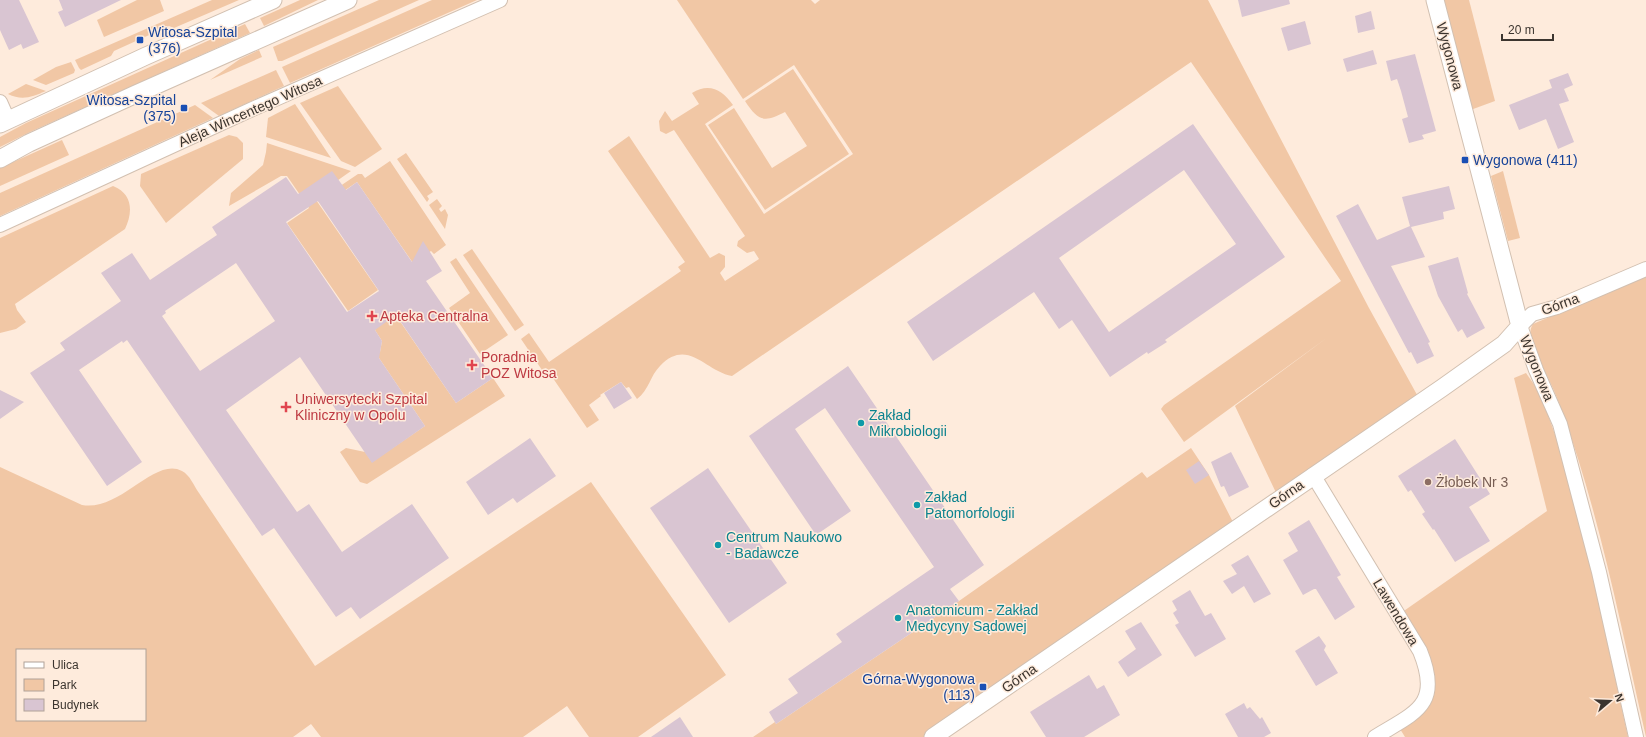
<svg xmlns="http://www.w3.org/2000/svg" width="1646" height="737" viewBox="0 0 1646 737" font-family="Arial,sans-serif">
  <style>
    .green { fill: #f1c7a5; fill-rule: evenodd }
    .building { fill: #d9c5d2; fill-rule: evenodd }
    .lines { fill: none; stroke-linecap: round; stroke-linejoin: round }
    .minor-casing { stroke: #d2c0b1; stroke-width: 16 }
    .tertiary-casing { stroke: #d2c0b1; stroke-width: 19 }
    .minor { stroke: #fff; stroke-width: 14 }
    .tertiary { stroke: #fff; stroke-width: 17 }
    .transit-dot { fill: #1a4fb4; stroke: #feebdc; stroke-width: 1.5 }
    .health-dot { fill: #e0444e; stroke: #feebdc; stroke-width: 1.5 }
    .culture-dot { fill: #0f9aa8; stroke: #feebdc; stroke-width: 1.5 }
    .education-dot { fill: #8d6e63; stroke: #feebdc; stroke-width: 1.5 }
    .labels { text-anchor: middle; dominant-baseline: central; stroke-width: 3; stroke-linejoin: round; paint-order: stroke }
    .transit-label { font-size: 14px; fill: #164399; stroke: #feebdc; text-anchor: start }
    .street-label { font-size: 14px; fill: #3c352f; stroke: #feebdc }
    .health-label { font-size: 14px; fill: #be3a42; stroke: #feebdc; text-anchor: start }
    .culture-label { font-size: 14px; fill: #0d838f; stroke: #feebdc; text-anchor: start }
    .education-label { font-size: 14px; fill: #785e54; stroke: #feebdc; text-anchor: start }
  </style>
  <rect width="100%" height="100%" fill="#feebdc"/>
  <g class="green">
    <path d="M137,0H160L164,11L104,37L97,20Z"/>
    <path d="M212,0H239L174,28L169,26L114,51L111,56L81,70L79,68L75,60Z"/>
    <path d="M300,0H318L264,26L260,18Z"/>
    <path d="M379,0H419L282,61H278L273,47Z"/>
    <path d="M432,0H477L290,83L282,67Z"/>
    <path d="M677,0H811L815,4L820,0H1208L1369,308L1421,402L1279,499L1235,406L1328,337L1184,442L1161,409L1164,405L1341,281L1191,62L732,376C706,372 688,337 660,366C650,376 649,390 637,399L629,387L626,388L621,382L600,395L601,396L589,405L599,420L587,428L546,368L542,370L521,339L529,333L549,362L681,271L678,267L685,262L608,151L629,136L710,258L719,253L725,256V267L720,273L725,281L759,259L754,251L747,253L737,246L738,241L745,236L674,130L666,134L660,131L659,121L665,111L672,121L699,104L692,93C709,82 723,90 733,105L705,124L764,214L853,154L794,65L743,99Z"/>
    <path d="M1435,0H1469L1495,101L1465,112Z"/>
    <path d="M245,24L250,33L30,132L0,147V137L26,123Z"/>
    <path d="M259,50L262,57L210,80L240,59Z"/>
    <path d="M71,62L75,70L74,73L46,85L33,80L56,67Z"/>
    <path d="M793,69L849,154L765,210L708,125L734,108L772,168L807,146L785,112C764,123 758,121 745,101Z"/>
    <path d="M276,70L284,86L219,116L201,103Z"/>
    <path d="M26,84L46,91C32,97 22,101 8,94Z"/>
    <path d="M338,86L382,149L355,167L341,161L300,103Z"/>
    <path d="M295,104L331,158L266,137L268,118Z"/>
    <path d="M195,105L213,118L0,216V193Z"/>
    <path d="M229,135L237,137L243,143V159L166,223L140,186L141,174Z"/>
    <path d="M62,140L69,155L0,186V168Z"/>
    <path d="M267,143L351,171L314,197L378,290L348,311L287,223L309,208L287,176H281L229,206L231,193L263,165L266,152Z"/>
    <path d="M406,153L433,192L427,196L429,199L427,202L397,159Z"/>
    <path d="M390,161L446,245L434,254L431,251L413,263L357,182L322,206L318,201L358,174H362L365,178Z"/>
    <path d="M1503,171L1520,238L1508,241L1491,176Z"/>
    <path d="M113,186C133,194 133,212 125,229L15,304L17,310L26,322L16,329L0,333V238Z"/>
    <path d="M437,199L442,206L439,209L441,212L445,209L448,215L445,229L429,205Z"/>
    <path d="M472,249L524,325L515,331L463,255Z"/>
    <path d="M456,258L508,335L480,354L449,308L470,293L450,262Z"/>
    <path d="M1646,277V737C1621,627 1600,516 1562,411C1558,400 1554,390 1549,380C1543,366 1523,339 1533,324L1540,321Z"/>
    <path d="M384,298L456,403L493,378L505,396L367,484L360,482L340,452L346,448L365,452L372,462L425,426L377,355L380,352L382,341L375,330Z"/>
    <path d="M1526,373L1540,393L1557,440L1585,540L1628,737H1405L1397,724L1406,719L1429,683L1398,615L1547,511L1514,378Z"/>
    <path d="M1191,448L1209,475L1236,528L933,737H753L775,722L776,724L959,601L1142,472L1147,478Z"/>
    <path d="M0,467L82,505C120,512 155,456 182,471C190,475 194,486 199,493L315,666L591,482L726,675L638,737H589L567,706L523,737H321L311,724L293,737H0ZM17,650H145V720H17Z"/>
  </g>
  <g class="building">
    <path d="M0,0H19L39,42L23,49L21,44L9,50L0,30Z"/>
    <path d="M59,0H121L65,27L58,12L63,10Z"/>
    <path d="M1238,0H1289L1290,4L1242,17Z"/>
    <path d="M1371,11L1375,29L1358,33L1355,16Z"/>
    <path d="M1305,21L1311,44L1288,51L1281,28Z"/>
    <path d="M1373,50L1377,64L1347,72L1343,59Z"/>
    <path d="M1415,54L1436,131L1422,135L1424,139L1409,143L1402,119L1408,117L1401,91L1397,79L1391,81L1386,61Z"/>
    <path d="M1568,73L1573,85L1564,89L1569,101L1559,104L1574,142L1558,149L1546,119L1519,130L1509,105L1552,88L1549,80Z"/>
    <path d="M1193,124L1285,257L1165,340L1167,342L1148,354L1147,352L1110,377L1072,320L1059,329L1034,292L933,361L907,322ZM1184,170L1236,244L1109,332L1059,258Z"/>
    <path d="M332,171L346,190L357,182L412,262L423,241L442,271L426,281L493,378L456,403L396,315L375,330L382,341L379,358L425,426L372,463L300,357L226,410L297,512L309,504L342,552L412,504L449,558L360,619L351,607L336,617L274,528L262,536L127,340L123,343L122,341L79,370L142,462L107,486L30,373L65,350L60,343L121,301L101,273L132,253L150,280L217,235L212,227L286,177L298,194ZM318,201L379,291L347,312L286,222ZM236,263L275,321L200,371L162,316L166,313L165,311Z"/>
    <path d="M1449,186L1455,209L1443,212L1444,219L1411,227L1425,257L1391,266L1430,342L1428,343L1434,356L1417,364L1411,352L1409,353L1336,216L1358,204L1377,240L1410,226L1402,197Z"/>
    <path d="M1458,257L1468,293L1467,294L1485,328L1467,338L1462,329L1458,332L1438,296L1428,266Z"/>
    <path d="M848,366L984,565L950,589L959,601L776,724L769,712L798,693L788,679L842,642L836,634L934,567L825,408L795,429L851,511L816,535L749,436Z"/>
    <path d="M621,382L632,398L614,409L604,393Z"/>
    <path d="M0,390L24,402L0,419Z"/>
    <path d="M530,438L556,476L517,503L513,498L488,515L466,482Z"/>
    <path d="M1455,439L1490,494L1469,507L1490,541L1455,562L1434,529L1433,530L1422,514L1425,512L1411,490L1408,492L1398,476Z"/>
    <path d="M1231,452L1249,487L1229,497L1224,486L1221,487L1211,462Z"/>
    <path d="M1199,461L1209,475L1195,484L1186,470Z"/>
    <path d="M708,468L787,583L729,623L650,508Z"/>
    <path d="M1309,520L1341,575L1337,577L1355,607L1335,620L1316,589H1314L1303,595L1283,560L1298,551L1288,533Z"/>
    <path d="M1248,555L1271,594L1254,603L1244,586L1232,594L1223,581L1237,574L1231,565Z"/>
    <path d="M1190,590L1205,616L1211,613L1226,639L1195,657L1175,625L1179,623L1173,613L1177,610L1172,601Z"/>
    <path d="M1141,622L1162,655L1128,677L1118,662L1136,649L1125,631Z"/>
    <path d="M1319,636L1326,646L1324,650L1338,673L1316,686L1295,651Z"/>
    <path d="M1089,675L1097,689L1104,685L1120,715L1084,737H1046L1030,712Z"/>
    <path d="M1244,703L1247,709L1250,707L1260,719L1262,717L1271,733L1264,737H1238L1225,714Z"/>
    <path d="M680,717L693,737H651Z"/>
  </g>
  <g class="lines">
    <g class="minor-casing">
      <g id="minor">
        <path d="M0,102L8,120"/>
        <path d="M0,225L248,111L500,0"/>
        <path d="M1313,475L1420,651C1442,705 1416,712 1375,737"/>
        <path d="M1636,737L1599,572L1560,424L1536,370L1520,326L1532,314L1557,307L1646,269"/>
      </g>
    </g>
    <g class="tertiary-casing">
      <g id="tertiary">
        <path d="M0,124L146,56L273,0"/>
        <path d="M0,159L29,143L136,94L348,0"/>
        <path d="M933,737L1442,388L1504,344L1520,326L1435,0"/>
      </g>
    </g>
    <use href="#minor" class="minor"/>
    <use href="#tertiary" class="tertiary"/>
  </g>
  <g class="transit-dot">
    <rect x="136" y="36" width="8" height="8" rx="2"/>
    <rect x="180" y="104" width="8" height="8" rx="2"/>
    <rect x="1461" y="156" width="8" height="8" rx="2"/>
    <rect x="979" y="683" width="8" height="8" rx="2"/>
  </g>
  <g class="health-dot">
    <path d="M370 310h4v4h4v4h-4v4h-4v-4h-4v-4h4z"/>
    <path d="M470 359h4v4h4v4h-4v4h-4v-4h-4v-4h4z"/>
    <path d="M284 401h4v4h4v4h-4v4h-4v-4h-4v-4h4z"/>
  </g>
  <g class="culture-dot">
    <circle cx="861" cy="423" r="4"/>
    <circle cx="917" cy="505" r="4"/>
    <circle cx="718" cy="545" r="4"/>
    <circle cx="898" cy="618" r="4"/>
  </g>
  <circle class="education-dot" cx="1428" cy="482" r="4"/>
  <g class="labels">
    <g class="transit-label">
      <text x="148" y="32">Witosa-Szpital<tspan x="148" dy="16">(376)</tspan></text>
      <text x="176" y="100" text-anchor="end">Witosa-Szpital<tspan x="176" dy="16">(375)</tspan></text>
      <text x="1473" y="160">Wygonowa (411)</text>
      <text x="975" y="679" text-anchor="end">Górna-Wygonowa<tspan x="975" dy="16">(113)</tspan></text>
    </g>
    <g class="street-label">
      <text transform="translate(1450 56) rotate(75)">Wygonowa</text>
      <text transform="translate(250 111) rotate(-24)">Aleja Wincentego Witosa</text>
      <text transform="translate(1560 304) rotate(-20)">Górna</text>
      <text transform="translate(1537 368) rotate(68)">Wygonowa</text>
      <text transform="translate(1286 494) rotate(-35)">Górna</text>
      <text transform="translate(1396 612) rotate(59)">Lawendowa</text>
      <text transform="translate(1019 678) rotate(-35)">Górna</text>
    </g>
    <g class="health-label">
      <text x="380" y="316">Apteka Centralna</text>
      <text x="481" y="357">Poradnia<tspan x="481" dy="16">POZ Witosa</tspan></text>
      <text x="295" y="399">Uniwersytecki Szpital<tspan x="295" dy="16">Kliniczny w Opolu</tspan></text>
    </g>
    <g class="culture-label">
      <text x="869" y="415">Zakład<tspan x="869" dy="16">Mikrobiologii</tspan></text>
      <text x="925" y="497">Zakład<tspan x="925" dy="16">Patomorfologii</tspan></text>
      <text x="726" y="537">Centrum Naukowo<tspan x="726" dy="16">- Badawcze</tspan></text>
      <text x="906" y="610">Anatomicum - Zakład<tspan x="906" dy="16">Medycyny Sądowej</tspan></text>
    </g>
    <g class="education-label">
      <text x="1436" y="482">Żłobek Nr 3</text>
    </g>
  </g>
  <rect x="16" y="649" width="130" height="72" fill="#feebdc" stroke="#b0a297"/>
  <rect x="24" y="662" width="20" height="6" fill="#ffffff" stroke="#b0a297"/>
  <text x="52" y="669" font-size="12" fill="#3c352f">Ulica</text>
  <rect x="24" y="679" width="20" height="12" fill="#f1c7a5" stroke="#b0a297"/>
  <text x="52" y="689" font-size="12" fill="#3c352f">Park</text>
  <rect x="24" y="699" width="20" height="12" fill="#d9c5d2" stroke="#b0a297"/>
  <text x="52" y="709" font-size="12" fill="#3c352f">Budynek</text>
  <g transform="translate(1610 701) rotate(71)" stroke="#feebdc" stroke-width="3" paint-order="stroke">
  <path d="M0-3L7 15L0 10L-7 15Z" fill="#3c352f"/>
  <text y="-6" font-size="11" font-weight="bold" text-anchor="middle" fill="#3c352f">N</text>
  </g>
  <path d="M1502 34v6h51v-6" fill="none" stroke="#3c352f" stroke-width="2"/>
  <text x="1508" y="34" font-size="12" fill="#3c352f" stroke="#feebdc" stroke-width="3" paint-order="stroke">20 m</text>
</svg>
